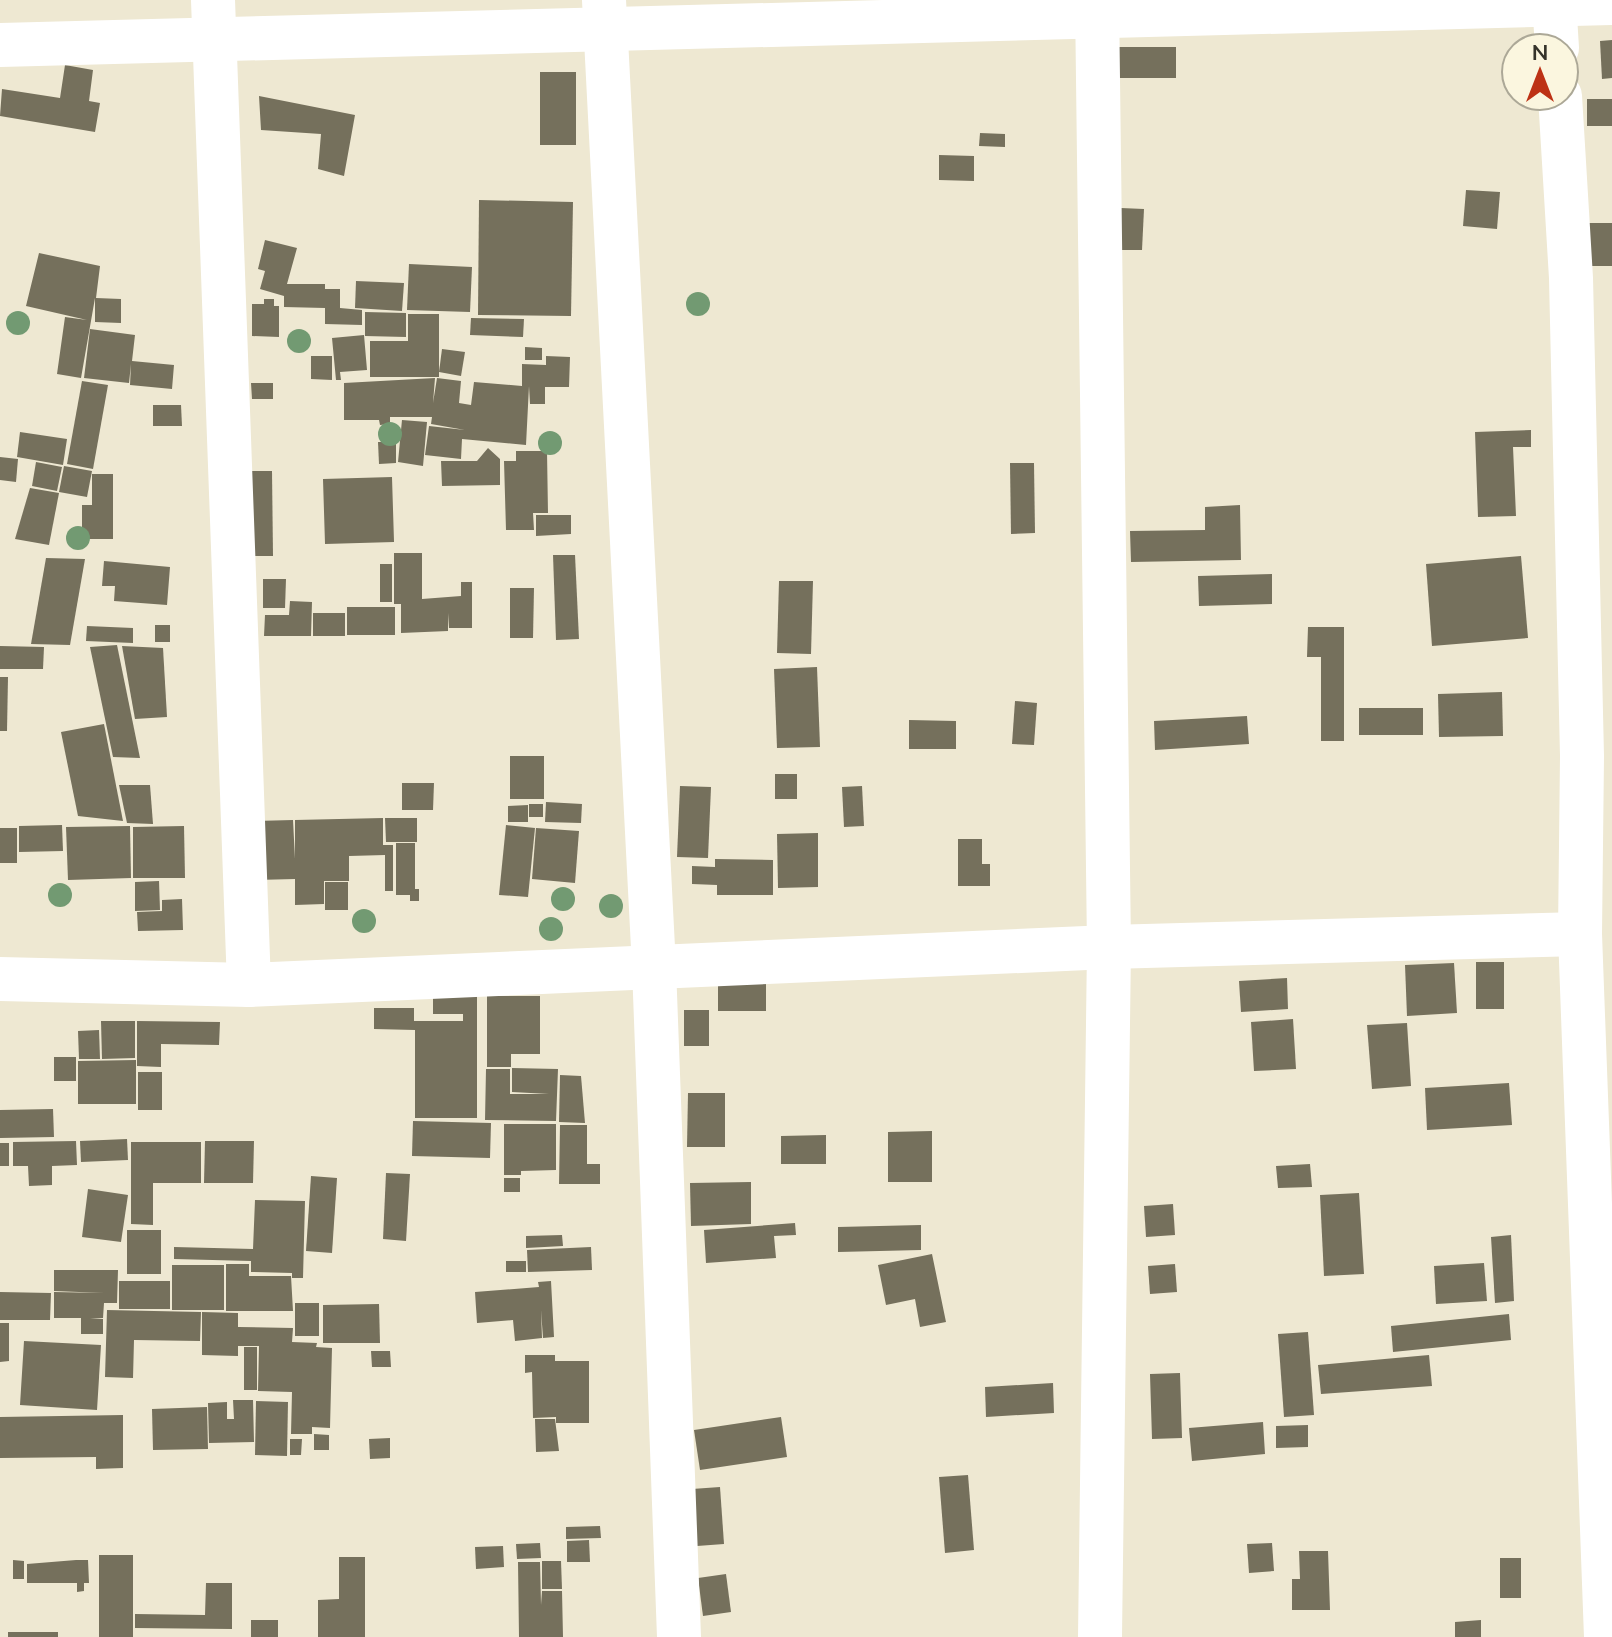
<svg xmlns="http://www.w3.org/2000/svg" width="1612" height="1637" viewBox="0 0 1612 1637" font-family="Mulish,sans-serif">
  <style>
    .building { fill: #75705c }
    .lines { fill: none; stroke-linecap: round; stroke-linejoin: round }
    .street { stroke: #fff; stroke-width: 44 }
    .tree { fill: #729a72 }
  </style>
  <rect width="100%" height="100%" fill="#eee8d2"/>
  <g class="building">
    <path d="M1612,40V78L1602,79L1600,41Z"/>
    <rect x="1118" y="47" width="58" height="31"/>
    <path d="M65,65L93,70L89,101L100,103L95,132L0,116L2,89L60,98Z"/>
    <rect x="540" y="72" width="36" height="73"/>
    <path d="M259,96L355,115L344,176L318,169L321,134L261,130Z"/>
    <rect x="1587" y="99" width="25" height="27"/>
    <path d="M980,133L1005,134V147L979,146Z"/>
    <path d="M939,155L974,156V181L939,180Z"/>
    <path d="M1466,190L1500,192L1497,229L1463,226Z"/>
    <path d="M479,200L573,202L571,316L478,315Z"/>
    <path d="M1121,208L1144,209L1142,250H1120Z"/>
    <rect x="1588" y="223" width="24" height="43"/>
    <path d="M265,240L297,248L287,284H325V289H340V308L362,310V325L325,324V308L284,307V296L260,289L265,271L258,269Z"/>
    <path d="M39,253L100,266L96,298L121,299V323L95,322V298L81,378L57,374L65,317L87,320L26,306Z"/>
    <path d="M409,264L472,267L470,312L407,310Z"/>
    <path d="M356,281L404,283L402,311L355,308Z"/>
    <path d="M264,299H274V306H279V337L252,336V304H264Z"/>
    <path d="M365,312L406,313V337L365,336Z"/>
    <path d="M408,314H439V377H370V341H408Z"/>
    <path d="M471,318L524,319L523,337L470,335Z"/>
    <path d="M90,329L135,335L132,361L174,365L172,389L130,385L131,364L129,383L84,378Z"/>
    <path d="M364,335L367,370L340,372L341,380H336L332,338Z"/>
    <path d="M525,347L542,348V360H525Z"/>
    <path d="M442,349L465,352L461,376L439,372Z"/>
    <path d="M311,356H332V380L311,379Z"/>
    <path d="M546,356L570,357L569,387H545V404H530L529,386L526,445L462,439L461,459L425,455L429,426L465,430L431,424L432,417H390V424L380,425L379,420H344V383L435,378L433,403L437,378L461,381L459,403L471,405L474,382L522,386V364L546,365Z"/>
    <path d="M82,381L108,385L93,469L67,464Z"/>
    <path d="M251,383H273V399H252Z"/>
    <path d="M153,405H181L182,426H153Z"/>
    <path d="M402,420L427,422L423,466L398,462Z"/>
    <path d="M1531,430V447H1513L1516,516L1478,517L1475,432Z"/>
    <path d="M20,432L67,439L63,465L17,457Z"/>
    <path d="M378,442H396V463L379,464Z"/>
    <path d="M488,448L500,459V485L442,486L441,461H477Z"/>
    <path d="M516,451H547L548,513H533L534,530H506L504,461H516Z"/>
    <path d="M0,457L18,459L16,482L0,480Z"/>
    <path d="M36,462L62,467L57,491L32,486Z"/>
    <path d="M1010,463H1034L1035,533L1011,534Z"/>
    <path d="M64,466L92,471L87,497L59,492Z"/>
    <path d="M243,471H272L273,556H244Z"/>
    <path d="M92,474H113V539H82V505H92Z"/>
    <path d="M392,477L394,542L325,544L323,479Z"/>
    <path d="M30,488L59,493L49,545L15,539Z"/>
    <path d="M1240,505L1241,560L1131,562L1130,531L1205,530V507Z"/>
    <path d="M536,515H571V534L536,536Z"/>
    <path d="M394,553H422V599L461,596V582H472V628H449L448,613V631L401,633V604H394Z"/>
    <path d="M553,555H575L579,639L556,640Z"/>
    <path d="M1521,556L1528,638L1432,646L1426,564Z"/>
    <path d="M46,558L85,559L70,645L31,644Z"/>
    <path d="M104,561L170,567L167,605L114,601L115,586H102Z"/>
    <rect x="380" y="564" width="12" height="38"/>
    <path d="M1272,574V604L1199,606L1198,576Z"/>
    <path d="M263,579H286L285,608H263Z"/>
    <path d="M779,581H813L811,654L777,653Z"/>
    <path d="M510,588H534L533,638H510Z"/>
    <path d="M290,601L312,602L311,636H264L265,615H289Z"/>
    <rect x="347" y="607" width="48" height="28"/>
    <rect x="313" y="613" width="32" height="23"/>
    <rect x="155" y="625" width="15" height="17"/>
    <path d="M87,626L133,628V643L86,641Z"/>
    <path d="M1308,627H1344V741H1321V657H1307Z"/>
    <path d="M117,645L140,758L113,757L90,647Z"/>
    <path d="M0,646L44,647L43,669H0Z"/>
    <path d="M122,646L163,648L167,717L135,719Z"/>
    <path d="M817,667L820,747L777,748L774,669Z"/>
    <path d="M0,677H8L7,731H0Z"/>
    <path d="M1502,692L1503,736L1439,737L1438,694Z"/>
    <path d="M1015,701L1037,703L1034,745L1012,744Z"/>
    <rect x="1359" y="708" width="64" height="27"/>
    <path d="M1247,716L1249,744L1155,750L1154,721Z"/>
    <path d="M909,720L956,721V749H909Z"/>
    <path d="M104,724L123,821L78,816L61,732Z"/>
    <rect x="510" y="756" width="34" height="43"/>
    <rect x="775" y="774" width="22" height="25"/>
    <path d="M402,783H434L433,810H402Z"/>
    <path d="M119,785H150L153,824L127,823Z"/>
    <path d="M680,786L711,787L708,858L677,857Z"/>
    <path d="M862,786L864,826L844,827L842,787Z"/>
    <path d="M546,802L582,804L581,823L545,822Z"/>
    <rect x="529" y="804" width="14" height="13"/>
    <path d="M528,805V822H508V806Z"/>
    <path d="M383,818V845H393V891H385V855L349,856V881H324V904L295,905V879L256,880L255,821L293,820L295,859V820Z"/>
    <path d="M385,818H417V842H386Z"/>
    <path d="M62,825L63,851L19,852V826Z"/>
    <path d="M506,825L535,828L528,897L499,895Z"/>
    <path d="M130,826L131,878L68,880L66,827Z"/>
    <path d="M184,826L185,878H133V827Z"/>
    <rect x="0" y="828" width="17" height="35"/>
    <path d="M536,828L579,831L575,883L532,879Z"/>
    <path d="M818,833V887L778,888L777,834Z"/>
    <path d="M958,839H982V864H990V886H958Z"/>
    <path d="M396,843H415V889H419V901H410V895H396Z"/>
    <path d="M715,859L773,860V895H717V885L692,884V866L715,867Z"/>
    <path d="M159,881L160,910L135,911V882Z"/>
    <rect x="325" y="882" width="23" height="28"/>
    <path d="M182,899L183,930L138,931L137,912L162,911V900Z"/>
    <rect x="1476" y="962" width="28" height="47"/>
    <path d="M1454,963L1457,1013L1407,1016L1405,965Z"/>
    <path d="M1287,978L1288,1009L1241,1012L1239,981Z"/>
    <rect x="718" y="984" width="48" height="27"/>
    <path d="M433,994H477V1118H415V1030L374,1029V1008H414V1021H463V1014H433Z"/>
    <path d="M487,996H540V1054H511V1067H487Z"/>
    <rect x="684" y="1010" width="25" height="36"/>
    <path d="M1293,1019L1296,1069L1254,1071L1251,1022Z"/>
    <path d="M101,1021H135V1058L102,1059Z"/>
    <path d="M137,1021L220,1022L219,1045L161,1044V1067L137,1066Z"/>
    <path d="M1407,1023L1411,1086L1372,1089L1367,1025Z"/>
    <path d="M99,1030L100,1059H79L78,1031Z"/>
    <rect x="54" y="1057" width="22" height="24"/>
    <path d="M136,1060V1104H78V1061Z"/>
    <path d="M512,1068L558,1069L556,1121L485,1120L486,1069H510V1094H549L512,1092Z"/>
    <rect x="138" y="1072" width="24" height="38"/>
    <path d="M560,1075L581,1076L585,1123L559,1122Z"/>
    <path d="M1509,1083L1512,1125L1427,1130L1425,1088Z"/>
    <path d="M688,1093H725V1147H687Z"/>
    <path d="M53,1109L54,1137L0,1138V1110Z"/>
    <path d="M413,1121L491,1123L490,1158L412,1156Z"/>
    <path d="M504,1124H556V1170L521,1171V1175H504Z"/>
    <path d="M560,1125H587V1164H600V1184H559Z"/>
    <path d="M932,1131V1182H888V1132Z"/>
    <path d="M826,1135V1164H781V1136Z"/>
    <path d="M127,1139L128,1160L81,1162L80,1141Z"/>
    <path d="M76,1141L77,1165L52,1166V1185L29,1186L28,1166H13V1142Z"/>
    <path d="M205,1141H254L253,1183H204Z"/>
    <path d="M131,1142H201V1183H153V1225L131,1224Z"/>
    <rect x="0" y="1143" width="9" height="23"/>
    <path d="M1310,1164L1312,1187L1278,1188L1276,1166Z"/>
    <path d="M386,1173L410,1174L406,1241L383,1239Z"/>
    <path d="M311,1176L337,1178L332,1253L306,1251Z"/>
    <rect x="504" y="1178" width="16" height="14"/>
    <path d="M751,1182V1224L691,1226L690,1183Z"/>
    <path d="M88,1189L128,1195L121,1242L82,1237Z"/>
    <path d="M1359,1193L1364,1274L1324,1276L1320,1195Z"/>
    <path d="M255,1200L305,1201L303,1278H292V1273L251,1272V1261L174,1259V1247L253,1249Z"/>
    <path d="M1173,1204L1175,1235L1146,1237L1144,1206Z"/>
    <path d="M795,1223L796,1235L774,1236L776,1258L706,1263L704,1230Z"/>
    <path d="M921,1225V1250L838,1252V1227Z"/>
    <rect x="127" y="1230" width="34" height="44"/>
    <path d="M562,1235L563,1246L526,1248V1236Z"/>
    <path d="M1511,1235L1514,1301L1495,1303L1491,1237Z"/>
    <path d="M591,1247L592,1270L528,1272L527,1250Z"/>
    <path d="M932,1254L946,1322L920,1327L915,1299L886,1305L878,1265Z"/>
    <rect x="506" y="1261" width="20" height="11"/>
    <path d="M1484,1263L1487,1301L1436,1304L1434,1266Z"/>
    <path d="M226,1264H249V1276H291L293,1311H226Z"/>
    <path d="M1175,1264L1177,1292L1150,1294L1148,1266Z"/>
    <rect x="172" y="1265" width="52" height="45"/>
    <path d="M54,1270H118L117,1303H104L103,1318H90L103,1319V1334H81V1318H54V1292L104,1293L54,1291Z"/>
    <rect x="119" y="1281" width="51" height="28"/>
    <path d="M551,1281L554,1337L543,1338L541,1310L542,1338L515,1341L513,1320L477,1323L475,1292L539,1287L538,1282Z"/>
    <path d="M0,1292L51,1293L50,1320H0Z"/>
    <rect x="295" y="1303" width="24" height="33"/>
    <path d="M379,1304L380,1343H323V1305Z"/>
    <path d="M107,1310L201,1312L200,1341L134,1340L133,1378L105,1377Z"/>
    <path d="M202,1312L238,1313V1327L293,1328L292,1342L317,1343L316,1347L332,1348L330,1428L312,1427V1434H291L292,1392L258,1391L259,1346H238V1356L202,1355Z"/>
    <path d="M1509,1314L1511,1340L1393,1352L1391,1326Z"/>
    <path d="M0,1323H9V1361L0,1362Z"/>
    <path d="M1308,1332L1314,1415L1284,1417L1278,1334Z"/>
    <path d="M24,1341L101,1345L97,1410L20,1405Z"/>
    <rect x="244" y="1347" width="13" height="43"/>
    <path d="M371,1351H390L391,1367H372Z"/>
    <path d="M525,1355H555V1361H589V1423H556V1417L533,1418L532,1372L525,1373Z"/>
    <path d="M1429,1355L1432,1386L1321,1394L1318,1365Z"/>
    <path d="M1180,1373L1182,1438L1152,1439L1150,1374Z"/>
    <path d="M1053,1383L1054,1413L986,1417L985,1387Z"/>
    <path d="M233,1400H253L254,1442L209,1443L208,1403L227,1402V1419H234Z"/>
    <path d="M256,1401L288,1402L287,1456L255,1455Z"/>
    <path d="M207,1407L208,1449L153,1450L152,1409Z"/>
    <path d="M123,1415V1468L96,1469V1457L0,1458V1417Z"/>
    <path d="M781,1417L787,1457L700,1470L694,1430Z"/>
    <path d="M535,1419H555L559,1451L536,1452Z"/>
    <path d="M1263,1422L1265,1454L1192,1461L1189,1428Z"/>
    <path d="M1308,1425V1447L1276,1448V1426Z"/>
    <path d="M314,1434L329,1435V1450H314Z"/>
    <path d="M390,1438V1458L370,1459L369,1439Z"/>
    <path d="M290,1439H302L301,1455H290Z"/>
    <path d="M968,1475L974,1550L945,1553L939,1477Z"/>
    <path d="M720,1487L724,1544L697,1546L692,1489Z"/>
    <path d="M600,1526L601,1538L566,1539V1527Z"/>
    <path d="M589,1540L590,1562H567V1541Z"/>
    <path d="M540,1543L541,1558L517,1559L516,1544Z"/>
    <path d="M1272,1543L1274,1571L1249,1573L1247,1544Z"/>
    <path d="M503,1546L504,1567L476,1569L475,1547Z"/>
    <path d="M1299,1551H1328L1330,1610H1292V1579H1300Z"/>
    <rect x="99" y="1555" width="34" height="82"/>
    <path d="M339,1557H365V1637H318V1600L339,1599Z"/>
    <rect x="1500" y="1558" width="21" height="40"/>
    <path d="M13,1560L24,1561V1579H13Z"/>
    <path d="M76,1560H88L89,1583H84V1591L77,1592V1583H27V1564Z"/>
    <path d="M542,1561H561L562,1589H542Z"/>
    <path d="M518,1562H540L541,1605L542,1591H562L563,1637H519Z"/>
    <path d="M726,1574L731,1612L703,1616L698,1578Z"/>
    <path d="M206,1583H232V1629L135,1628V1614L205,1615Z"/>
    <rect x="251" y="1620" width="27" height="17"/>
    <path d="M1481,1620V1637H1455V1622Z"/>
    <rect x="8" y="1632" width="50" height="5"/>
  </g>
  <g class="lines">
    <g class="street">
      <path d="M213,0L249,985"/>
      <path d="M604,0L654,967L679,1637"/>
      <path d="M1097,0L1109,947L1100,1637"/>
      <path d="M1554,0L1557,48"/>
      <path d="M0,45L1612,3"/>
      <path d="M1560,96L1571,278L1582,756L1580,934L1606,1637"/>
      <path d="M0,979L249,985L1109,947L1580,934"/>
    </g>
  </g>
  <g class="tree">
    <circle cx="698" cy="304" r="12"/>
    <circle cx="18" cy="323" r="12"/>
    <circle cx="299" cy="341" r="12"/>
    <circle cx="390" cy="434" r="12"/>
    <circle cx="550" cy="443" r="12"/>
    <circle cx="78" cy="538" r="12"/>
    <circle cx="60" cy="895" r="12"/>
    <circle cx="563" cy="899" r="12"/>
    <circle cx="611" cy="906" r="12"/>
    <circle cx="364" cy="921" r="12"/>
    <circle cx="551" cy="929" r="12"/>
  </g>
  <g transform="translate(1540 72)"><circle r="38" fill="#fbf6df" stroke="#aca897" stroke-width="2"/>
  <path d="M0-6L14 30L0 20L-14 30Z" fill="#bd3215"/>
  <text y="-12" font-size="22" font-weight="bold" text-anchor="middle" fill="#35332a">N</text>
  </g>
</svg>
